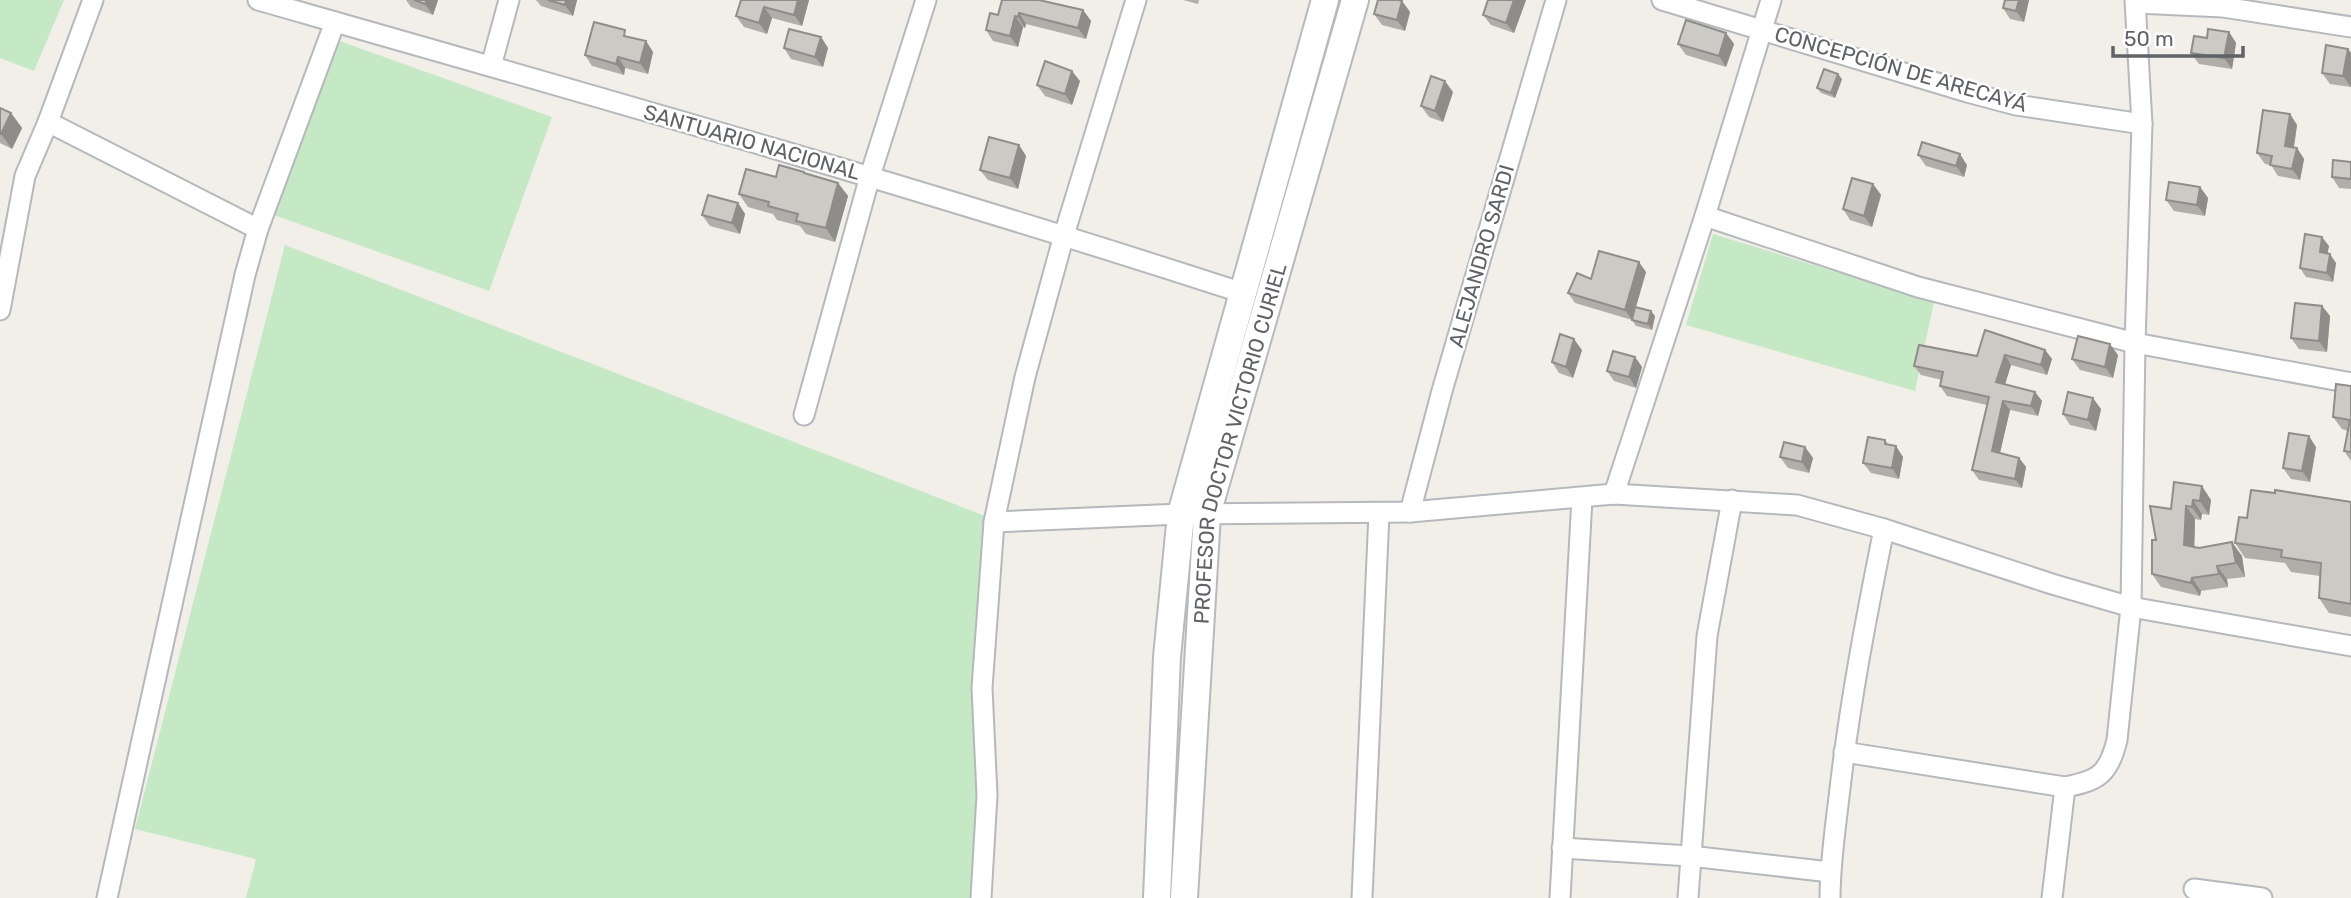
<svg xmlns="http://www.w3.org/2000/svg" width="2351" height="898" viewBox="0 0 2351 898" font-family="Rubik,sans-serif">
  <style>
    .green { fill: #c5e8c5 }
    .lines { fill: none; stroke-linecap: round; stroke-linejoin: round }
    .street-casing { stroke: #b5b8bc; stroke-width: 23 }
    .secondary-casing { stroke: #b6babf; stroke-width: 30 }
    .street { stroke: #fff; stroke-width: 19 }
    .secondary { stroke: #fff; stroke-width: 26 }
    .wall { fill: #afaea9 }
    .shaded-wall { fill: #8f8d8a }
    .building { fill: #cccac5; stroke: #8f8d8a; stroke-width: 2 }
    .labels { text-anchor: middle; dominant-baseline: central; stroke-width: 5; stroke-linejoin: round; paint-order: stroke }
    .street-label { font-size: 21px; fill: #5f6368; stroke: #fff }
  </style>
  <rect width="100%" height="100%" fill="#f1efe8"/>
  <g class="green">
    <path d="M0,0H64L34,71L0,58Z"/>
    <path d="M334,39L552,117L489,291L271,214Z"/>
    <path d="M1713,234L1934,302L1915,391L1686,325Z"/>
    <path d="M285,245L993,519L978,898H246L256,859L135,829Z"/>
  </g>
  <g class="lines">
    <g class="street-casing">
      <g id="street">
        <path d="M258,0C588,94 917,187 1243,293"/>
        <path d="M1662,0L1967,92L2016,105L2142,124"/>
        <path d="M2136,3L2223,7L2351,27"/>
        <path d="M491,66L509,0"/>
        <path d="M48,122L258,229L245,275L107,898"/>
        <path d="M1705,216L1918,287L2135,343L2351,383"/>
        <path d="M258,229L335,22"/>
        <path d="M0,310L25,176L48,122L93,0"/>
        <path d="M804,415L870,176L926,0"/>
        <path d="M1614,494L1705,216L1771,0"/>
        <path d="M1410,512L1442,391L1556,0"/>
        <path d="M994,522L1181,514L1410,512L1614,494L1797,505L1884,529L2052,584L2131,607L2351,646"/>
        <path d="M1844,752L2065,787C2098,781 2109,774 2117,740L2131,607L2135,343L2142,124L2135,0"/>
        <path d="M1562,848L1690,856L1830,872"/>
        <path d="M2194,889L2262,898"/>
        <path d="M981,898L987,795L982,688L994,522L1025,377L1064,235L1136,0"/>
        <path d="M1362,898L1379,513"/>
        <path d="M1560,898L1582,498"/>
        <path d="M1688,898L1707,636L1732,500"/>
        <path d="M1830,898C1830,864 1835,831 1839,797C1849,707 1866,618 1884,529"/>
        <path d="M2052,898L2065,787"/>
      </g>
    </g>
    <g class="secondary-casing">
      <g id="secondary">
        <path d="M1157,898L1167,657L1181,514L1325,0"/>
        <path id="s1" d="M1184,898L1207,514L1355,0"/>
      </g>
    </g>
    <use href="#street" class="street"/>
    <use href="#secondary" class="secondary"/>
  </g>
  <g class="wall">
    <path d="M406,0H438L433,15L411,7Z"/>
    <path d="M536,0H577L573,16L541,6Z"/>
    <path d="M741,0H809L802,26L772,18L767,34L744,27L736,16Z"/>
    <path d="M1002,0L1083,10L1091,21L1086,39L1026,24L1025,28L1023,27L1018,47L993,41L986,30L998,15Z"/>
    <path d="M1183,0H1199L1198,4Z"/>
    <path d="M1526,0L1514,33L1491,25L1483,15Z"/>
    <path d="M2029,0L2024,22L2010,19L2003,8Z"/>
    <path d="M1402,1L1410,12L1405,31L1382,25L1374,14Z"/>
    <path d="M2229,32L2236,43L2232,69L2199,64L2191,53L2207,38Z"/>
    <path d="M1726,33L1734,44L1726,67L1686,55L1678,44Z"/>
    <path d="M630,37L646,41L653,52L648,74L625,68L624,75L592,66L585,55Z"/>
    <path d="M821,37L828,48L823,67L791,59L784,48Z"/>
    <path d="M2348,49L2351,53V87L2330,84L2322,73Z"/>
    <path d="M1842,79L1835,98L1821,93L1817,88Z"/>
    <path d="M1080,81L1072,105L1045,96L1037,85Z"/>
    <path d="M1453,92L1443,122L1429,117L1421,106Z"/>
    <path d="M0,108L11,113L22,128L12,149L0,143Z"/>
    <path d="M2290,114L2297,125L2294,148H2297L2304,159L2300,180L2278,176L2271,165L2265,164L2257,153Z"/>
    <path d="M1019,145L1026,156L1018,189L988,180L980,170Z"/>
    <path d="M1918,155L1967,165L1964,177L1926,166Z"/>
    <path d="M2351,162V189L2339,188L2332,177Z"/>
    <path d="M804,172L806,174L838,183L848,196L835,242L806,234L800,226L777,220L773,214L748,207L739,194L776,177Z"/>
    <path d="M1873,184L1881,195L1872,227L1850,220L1843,209Z"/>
    <path d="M2200,187L2208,198L2205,216L2174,211L2166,200Z"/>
    <path d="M738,203L745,214L740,234L710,226L702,215Z"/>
    <path d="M2329,246L2327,253L2336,263L2333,282L2306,277L2300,268Z"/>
    <path d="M1646,272L1636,307L1655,316L1652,330L1636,326L1632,320L1575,303L1568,293L1591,279Z"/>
    <path d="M2322,306L2330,316L2327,352L2299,349L2291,338Z"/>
    <path d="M1582,350L1573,378L1559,373L1552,362Z"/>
    <path d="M2045,350L2052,359L2047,375L2011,365L2005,384L2035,392L2042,401L2038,416L2010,410L2000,453L2019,458L2026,467L2022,488L1979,480L1972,470L1987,405L1947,396L1940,386L1942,380L1921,375L1914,366Z"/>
    <path d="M2118,355L2113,378L2080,370L2072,359Z"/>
    <path d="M1635,357L1642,367L1636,388L1614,381L1607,371Z"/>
    <path d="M2351,386V461L2344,451L2348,431L2342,429L2333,417Z"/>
    <path d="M2101,409L2096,431L2070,425L2063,414Z"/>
    <path d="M1885,440L1889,445L1903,457L1899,479L1871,473L1863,463Z"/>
    <path d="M1805,447L1813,458L1809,473L1788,468L1780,457Z"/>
    <path d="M2316,447L2310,482L2291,479L2283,468Z"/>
    <path d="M2174,482L2211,500L2209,515L2202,514L2201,520L2195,519L2194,547L2242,556L2245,577L2227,579L2228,587L2201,591L2200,596L2161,587L2152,574L2156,540L2171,509Z"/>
    <path d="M2275,493L2351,502V617L2329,613L2319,598L2320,576L2291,572L2285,563L2245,558L2235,543L2247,518Z"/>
  </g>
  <g class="shaded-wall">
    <path d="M427,0H438L433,15L425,4Z"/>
    <path d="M566,0H577L573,16L565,5Z"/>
    <path d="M798,0H809L802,26L794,15Z"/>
    <path d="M1514,0H1526L1514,33L1506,23Z"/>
    <path d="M2019,0H2029L2024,22L2016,11Z"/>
    <path d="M1402,1L1410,12L1405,31L1397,20Z"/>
    <path d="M764,7L772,18L767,34L759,23Z"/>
    <path d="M1083,10L1091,21L1086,39L1078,28Z"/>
    <path d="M1019,13L1026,24L1025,28L1018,17Z"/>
    <path d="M1015,16L1023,27L1018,47L1010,36Z"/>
    <path d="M2229,32L2236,43L2232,69L2224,58Z"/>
    <path d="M1726,33L1734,44L1726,67L1719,56Z"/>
    <path d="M821,37L828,48L823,67L815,57Z"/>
    <path d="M646,41L653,52L648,74L640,63Z"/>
    <path d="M2348,49L2351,53V87L2343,76Z"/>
    <path d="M618,57L625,68L624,75L616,64Z"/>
    <path d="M1072,71L1080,81L1072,105L1065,94Z"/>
    <path d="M1838,74L1842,79L1835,98L1831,93Z"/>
    <path d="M1445,81L1453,92L1443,122L1435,111Z"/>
    <path d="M11,113L22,128L12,149L1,134Z"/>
    <path d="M2290,114L2297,125L2292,157L2285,146Z"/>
    <path d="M1019,145L1026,156L1018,189L1010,178Z"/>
    <path d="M2297,148L2304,159L2300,180L2292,169Z"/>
    <path d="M1960,154L1967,165L1964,177L1956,166Z"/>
    <path d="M838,183L848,196L835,242L826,228Z"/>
    <path d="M1873,184L1881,195L1872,227L1864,216Z"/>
    <path d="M2200,187L2208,198L2205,216L2197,205Z"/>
    <path d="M738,203L745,214L740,234L732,223Z"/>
    <path d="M2322,237L2329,246L2326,261L2320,252Z"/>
    <path d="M2330,254L2336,263L2333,282L2327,273Z"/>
    <path d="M1639,262L1646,272L1632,320L1625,310Z"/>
    <path d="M2322,306L2330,316L2327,352L2319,341Z"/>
    <path d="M1651,311L1655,316L1652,330L1648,324Z"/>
    <path d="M1574,339L1582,350L1573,378L1566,367Z"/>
    <path d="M2110,344L2118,355L2113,378L2105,367Z"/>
    <path d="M2045,350L2052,359L2047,375L2041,365Z"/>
    <path d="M2005,355L2011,365L2003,391L1996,382Z"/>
    <path d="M1635,357L1642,367L1636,388L1629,377Z"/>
    <path d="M2035,392L2042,401L2038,416L2031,406Z"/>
    <path d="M2093,398L2101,409L2096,431L2088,420Z"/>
    <path d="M2003,401L2010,410L1998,461L1992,451Z"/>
    <path d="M2309,436L2316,447L2310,482L2302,471Z"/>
    <path d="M1896,446L1903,457L1899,479L1892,468Z"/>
    <path d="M1805,447L1813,458L1809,473L1802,462Z"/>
    <path d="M2019,458L2026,467L2022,488L2015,479Z"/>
    <path d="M2202,486L2211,500L2209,515L2200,501Z"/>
    <path d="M2193,500L2202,514L2201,520L2192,507Z"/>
    <path d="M2186,506L2195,519L2194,559L2184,545Z"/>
    <path d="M2232,542L2242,556L2245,577L2236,563Z"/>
    <path d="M2217,566L2227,579L2228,587L2219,574Z"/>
    <path d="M2192,578L2201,591L2200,596L2191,583Z"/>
  </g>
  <g class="building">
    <path d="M414,0H427L425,4Z"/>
    <path d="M548,0H566L565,5Z"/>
    <path d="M741,0H798L794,15L764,7L759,23L736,16Z"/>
    <path d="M1002,0H1039L1083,10L1078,28L1019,13L1018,17L1015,16L1010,36L986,30L990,13L998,15Z"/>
    <path d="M1378,0H1398L1402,1L1397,20L1374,14Z"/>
    <path d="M1488,0H1514L1506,23L1483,15Z"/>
    <path d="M2005,0H2019L2016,11L2003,8Z"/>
    <path d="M1686,20L1726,33L1719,56L1678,44Z"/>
    <path d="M594,22L625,30L624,36L646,41L640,63L618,57L616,64L585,55Z"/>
    <path d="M789,29L821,37L815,57L784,48Z"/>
    <path d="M2208,29L2229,32L2224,58L2191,53L2194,36L2207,38Z"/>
    <path d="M2326,45L2348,49L2343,76L2322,73Z"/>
    <path d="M1045,61L1072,71L1065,94L1037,85Z"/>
    <path d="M1824,69L1838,74L1831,93L1817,88Z"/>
    <path d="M1431,76L1445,81L1435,111L1421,106Z"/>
    <path d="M0,108L11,113L1,134H0Z"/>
    <path d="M2263,110L2290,114L2285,146L2297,148L2292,169L2270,165L2272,156L2257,153Z"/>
    <path d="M989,137L1019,145L1010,178L980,170Z"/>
    <path d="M1922,142L1960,154L1956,166L1918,155Z"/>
    <path d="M2333,160L2351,162V179L2332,177Z"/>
    <path d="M779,165L804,172V173L838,183L826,228L796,221L798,214L768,206L769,202L739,194L746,169L776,177Z"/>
    <path d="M1852,178L1873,184L1864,216L1843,209Z"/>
    <path d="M2169,182L2200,187L2197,205L2166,200Z"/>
    <path d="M708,195L738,203L732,223L702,215Z"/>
    <path d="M2305,234L2322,237L2320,252L2330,254L2327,273L2300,268Z"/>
    <path d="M1599,251L1639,262L1625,310L1568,293L1577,273L1591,279Z"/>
    <path d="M2295,303L2322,306L2319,341L2291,338Z"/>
    <path d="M1635,307L1651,311L1648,324L1632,320Z"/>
    <path d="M1985,330L2045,350L2041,365L2005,355L1996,382L2035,392L2031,406L2003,401L1992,451L2019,458L2015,479L1972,470L1989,397L1940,386L1943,372L1914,366L1919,345L1977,356Z"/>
    <path d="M1560,334L1574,339L1566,367L1552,362Z"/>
    <path d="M2078,336L2110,344L2105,367L2072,359Z"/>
    <path d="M1613,351L1635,357L1629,377L1607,371Z"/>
    <path d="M2336,384L2351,386V452L2344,451L2350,420L2333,417Z"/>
    <path d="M2068,392L2093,398L2088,420L2063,414Z"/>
    <path d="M2289,433L2309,436L2302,471L2283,468Z"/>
    <path d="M1868,437L1885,440V444L1896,446L1892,468L1863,463Z"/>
    <path d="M1784,442L1805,447L1802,462L1780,457Z"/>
    <path d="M2174,482L2202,486L2200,501L2193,500L2192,507L2186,506L2184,545L2199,548L2232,542L2236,563L2217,566L2219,574L2192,578L2191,583L2152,574V540H2156L2150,506L2171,509Z"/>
    <path d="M2251,490L2275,493V490L2351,502V604L2319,598L2321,563L2281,557L2282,550L2235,543L2239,517L2247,518Z"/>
  </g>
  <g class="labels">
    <g class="street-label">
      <text transform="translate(1901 69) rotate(16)">CONCEPCIÓN DE ARECAYÁ</text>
      <text transform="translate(752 142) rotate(16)">SANTUARIO NACIONAL</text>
      <text transform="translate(1481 256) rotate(-74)">ALEJANDRO SARDI</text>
      <text stroke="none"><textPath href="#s1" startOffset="460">PROFESOR DOCTOR VICTORIO CURIEL</textPath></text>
    </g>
  </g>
  <path d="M2113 46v10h130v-10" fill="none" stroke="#5f6368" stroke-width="3.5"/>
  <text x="2124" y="46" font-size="21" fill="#5f6368" stroke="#ffffff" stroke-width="5" paint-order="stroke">50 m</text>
</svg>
